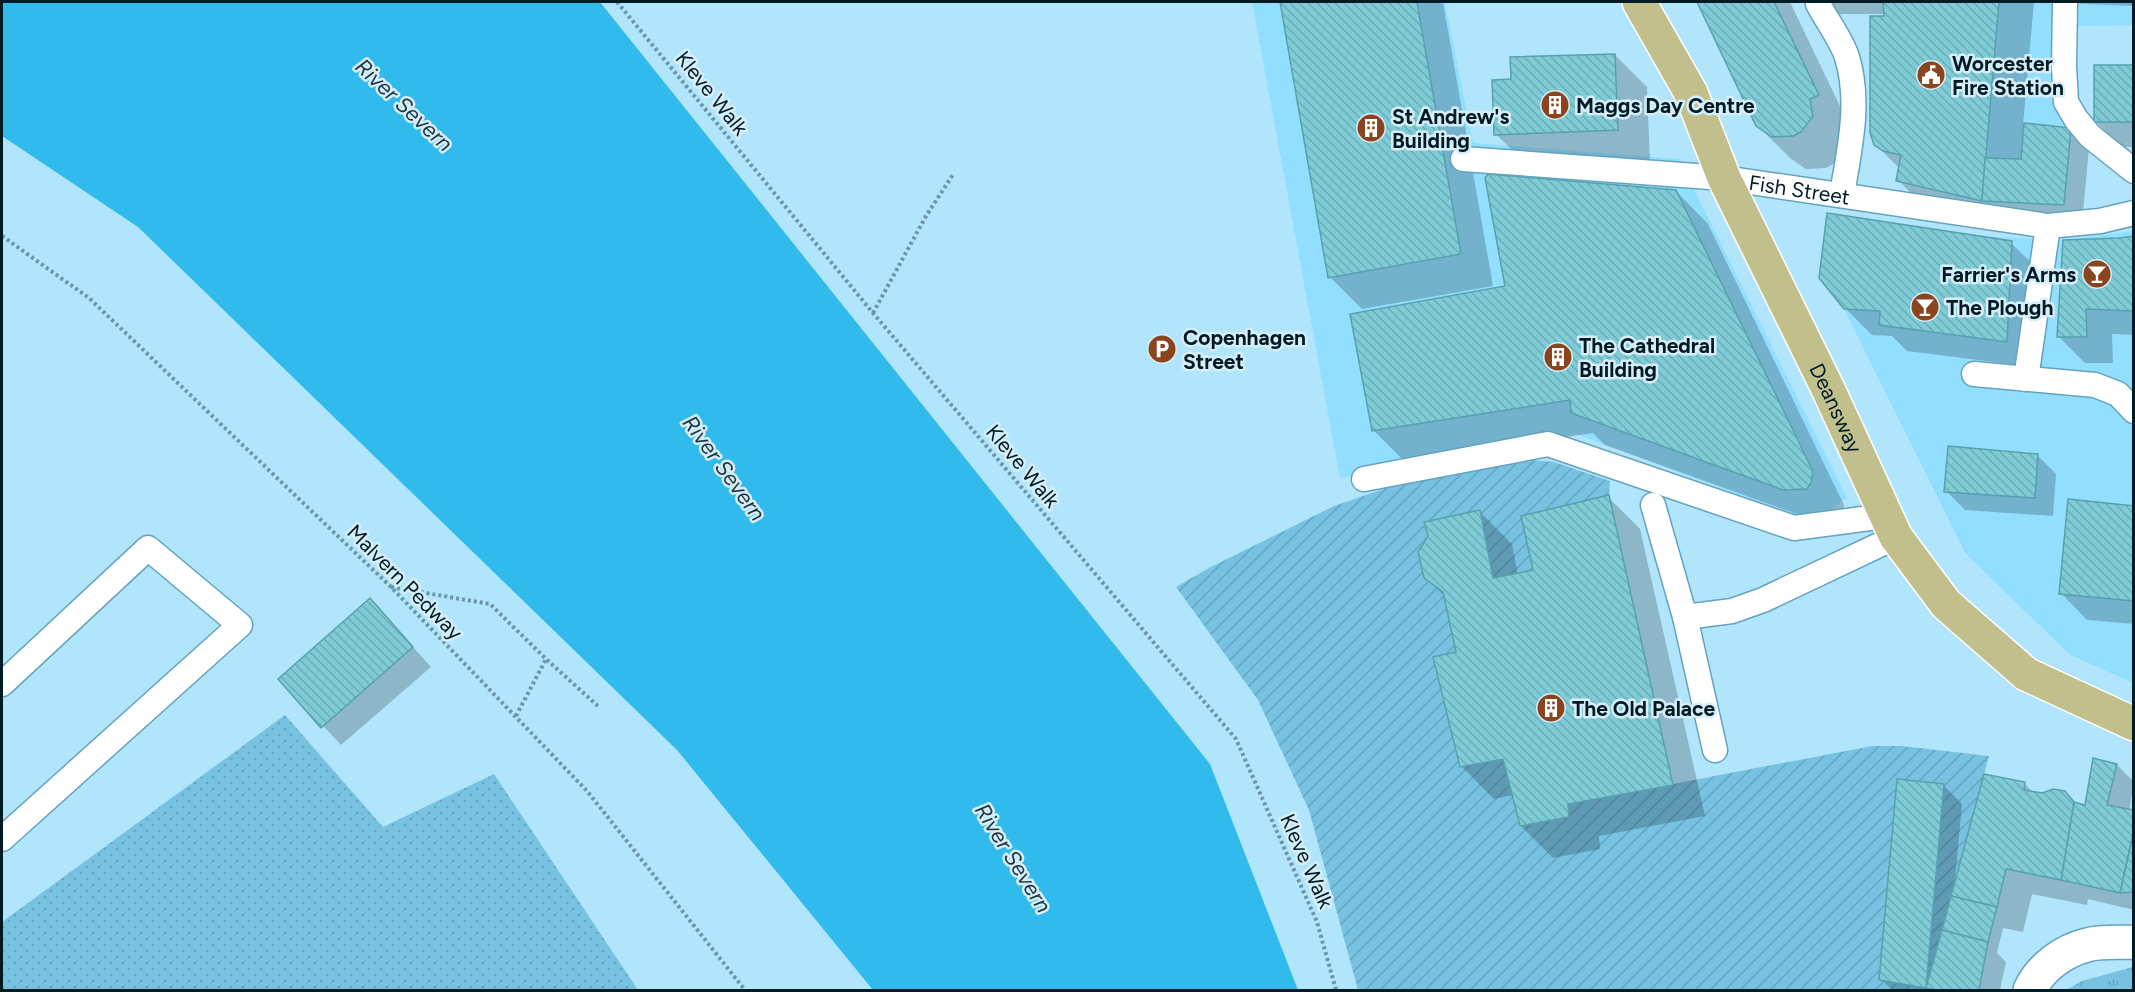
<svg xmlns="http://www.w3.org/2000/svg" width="2135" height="992" viewBox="0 0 2135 992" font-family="Figtree,sans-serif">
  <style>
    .built { fill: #92deff }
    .grass { fill: url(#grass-tufts) }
    .park { fill: url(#park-dots) }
    .garden { fill: url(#garden-furrows); fill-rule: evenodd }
    .water { fill: #30bbec }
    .shadow { fill: #0003 }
    .building { fill: url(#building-back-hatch); stroke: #55a2ad; stroke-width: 1.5 }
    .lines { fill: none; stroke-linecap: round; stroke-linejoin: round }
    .service-casing { stroke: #63a3be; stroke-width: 27 }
    .pedestrian-casing { stroke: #63a3be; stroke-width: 36 }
    .primary-casing { stroke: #fff; stroke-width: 36 }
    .path { stroke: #6c95a7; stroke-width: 4; stroke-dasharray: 3 3; stroke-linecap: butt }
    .service { stroke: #fff; stroke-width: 24 }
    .pedestrian { stroke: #fff; stroke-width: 33 }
    .primary { stroke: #c1c08c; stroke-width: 33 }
    .labels { text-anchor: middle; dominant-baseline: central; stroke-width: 5; stroke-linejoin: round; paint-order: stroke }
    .poi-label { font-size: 21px; font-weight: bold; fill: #011b25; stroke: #d5eefa; text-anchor: start }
    .street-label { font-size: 21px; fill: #011b25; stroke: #d5eefa }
    .water-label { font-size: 22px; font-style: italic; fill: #1f353e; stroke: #d5eefa }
  </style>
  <defs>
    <pattern id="grass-tufts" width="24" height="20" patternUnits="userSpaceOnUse" patternTransform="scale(1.5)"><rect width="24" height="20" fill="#77c1e1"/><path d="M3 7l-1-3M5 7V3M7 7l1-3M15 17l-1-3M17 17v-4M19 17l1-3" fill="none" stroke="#65a5c1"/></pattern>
    <pattern id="park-dots" width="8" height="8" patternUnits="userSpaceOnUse" patternTransform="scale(1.5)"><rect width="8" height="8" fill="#77c1e1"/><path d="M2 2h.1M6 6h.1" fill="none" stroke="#65a5c1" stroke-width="1.8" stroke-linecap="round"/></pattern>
    <pattern id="garden-furrows" width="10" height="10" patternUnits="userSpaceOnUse" patternTransform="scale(1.5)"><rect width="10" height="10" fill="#77c1e1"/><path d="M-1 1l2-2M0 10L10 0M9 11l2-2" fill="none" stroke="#65a5c1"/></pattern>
    <pattern id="building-back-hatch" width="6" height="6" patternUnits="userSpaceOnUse" patternTransform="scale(1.5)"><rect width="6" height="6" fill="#7fcbd6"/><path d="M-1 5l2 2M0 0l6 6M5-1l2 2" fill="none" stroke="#6caeb8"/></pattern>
  </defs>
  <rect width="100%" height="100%" fill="#b1e5fc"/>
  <g class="built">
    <path d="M1252,2H1445L1473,143L1679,159L1847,498L1812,522L1576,434L1340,478Z"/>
    <path d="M1999,2H2133V25L2075,26L2071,124L2064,205L1982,201Z"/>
    <path d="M1827,213L1977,236L2063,240L2133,231V683L2069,654L1965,553L1844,309L1819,278Z"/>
  </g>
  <path class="grass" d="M2133,967V990H2066L2082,981Z"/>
  <path class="park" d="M285,715L383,827L494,774L638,990H2V922Z"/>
  <path class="garden" d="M1520,459L1554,462L1610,481L1609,495L1522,516L1533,570L1493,578L1480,510L1424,522L1443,592L1456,652L1433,658L1460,767L1503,759L1520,826L1569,817L1568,804L1872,746H1902L1989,756L1925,990H1358L1309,810L1258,700L1176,587L1209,568L1334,506L1424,475L1491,468ZM1898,779L1944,784L1926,988L1880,980Z"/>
  <path class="water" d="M2,2H600L1210,764L1298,990H873L677,750L138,227L2,136Z"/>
  <g class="shadow">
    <path d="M1282,2H1443L1493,286L1362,309L1330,277Z"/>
    <path d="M1698,2H1790L1850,127L1844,149L1833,164L1826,168L1806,169L1790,158L1757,125Z"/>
    <path d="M1822,2H2034L2023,125L2070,129L2089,148L2082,223L1930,212L1898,180L1900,169L1875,144L1889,14H1835Z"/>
    <path d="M2041,2H2134V6Z"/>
    <path d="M1615,55L1647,87L1650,162L1528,166L1496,134L1513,81Z"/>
    <path d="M2134,67V147H2121L2095,121Z"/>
    <path d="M1676,191L1708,224L1844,505L1843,516L1816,521L1605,445L1593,433L1405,462L1373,430L1507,287Z"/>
    <path d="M2134,237V335L2112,334L2113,363H2085L2059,337L2119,240Z"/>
    <path d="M2011,243L2038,269L2033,367L1907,351L1892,336L1872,335L1845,308Z"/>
    <path d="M2037,455L2056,474L2053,516L1965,510L1946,491Z"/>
    <path d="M1608,497L1640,529L1705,816L1599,836L1600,849L1553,858L1521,826L1513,795L1494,799L1462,767L1435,659L1458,653L1445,597L1426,577L1480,512L1512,544L1518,575L1535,571Z"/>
    <path d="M2134,507V624L2087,620L2061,593Z"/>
    <path d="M388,619L431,667L341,745L280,679Z"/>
    <path d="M2117,765L2134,782L2129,811H2134V910L2088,899L2087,905L2032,894L2023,932L2003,928L1997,953L2006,962L2000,990H1892L1881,979L1943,785L1962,804L1955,879H1957L2025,784L2034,793L2086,806Z"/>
  </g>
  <g class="building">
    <path d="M1280,2H1417L1461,254L1328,278Z"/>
    <path d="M1697,2H1774L1819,95L1810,99L1813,116L1801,132L1793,136L1772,137L1756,126Z"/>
    <path d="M1883,2H1999L1982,201L1896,181L1901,155L1883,151L1874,145L1870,133V16H1884Z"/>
    <path d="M1615,54L1618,130L1494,135L1492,80L1511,79L1510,57Z"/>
    <rect x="2094" y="65" width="40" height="57"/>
    <path d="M2024,123L2071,128L2064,205L1982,201L1985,158L2021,159Z"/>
    <path d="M1488,174L1676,190L1813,471L1811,483L1807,489L1783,490L1571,413L1570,400L1372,431L1350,314L1505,286L1485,178Z"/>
    <path d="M1827,213L2012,241L2007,342L1879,325L1880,311L1844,309L1819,278Z"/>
    <path d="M2134,236V311L2086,309L2087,337H2057L2063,240L2119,238Z"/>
    <path d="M1948,446L2038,454L2035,498L1944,492Z"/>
    <path d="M1609,495L1673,785L1568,804L1569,817L1520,826L1503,759L1460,767L1433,657L1456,652L1443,592L1424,578L1418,552L1428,536L1424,522L1480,510L1493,578L1533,570L1521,516Z"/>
    <path d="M2068,499L2134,506V601L2059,594Z"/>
    <path d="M370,598L413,647L321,728L278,679Z"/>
    <path d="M2093,758L2117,764L2107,805L2134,810V830L2120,893L2061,880L2074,802L2085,805Z"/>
    <path d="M1984,774L2025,782L2024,790L2042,793L2053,789L2065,791L2074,802L2061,880L2006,869L1997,907L1951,896Z"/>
    <path d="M1897,779L1944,784L1926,988L1879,980Z"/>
    <path d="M2134,830V892L2120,893Z"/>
    <path d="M1951,896L1997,907L1988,942L1942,930Z"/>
    <path d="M1942,930L1988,942L1979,990H1935L1926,988Z"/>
  </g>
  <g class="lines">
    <g class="service-casing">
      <g id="service">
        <path d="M2065,2L2064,67L2066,102L2076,119L2090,136L2134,171"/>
        <path d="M1818,4C1827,21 1841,39 1847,57C1861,103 1849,150 1842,195"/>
        <path id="s1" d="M1463,159L1724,178L2048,226L2100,221L2134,213"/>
        <path d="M1974,374L2095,385L2118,394L2134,411"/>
        <path d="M2026,379L2048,226"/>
        <path d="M1364,479L1548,444L1794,528L1885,516"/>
        <path d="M1653,505L1685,617L1732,611L1763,600L1896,537"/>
        <path d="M1685,617L1715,750"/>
        <path d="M2,684L148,548L240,625L2,839"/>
      </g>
    </g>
    <g class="pedestrian-casing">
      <path id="pedestrian" d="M2030,990C2040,968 2063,951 2087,945C2101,941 2119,943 2134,942"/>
    </g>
    <g class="primary-casing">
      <g id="primary">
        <path id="s2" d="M1639,2L1691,93L1724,178L1829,391L1896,537L1946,604L2026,674L2134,724"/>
      </g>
    </g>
    <g class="path">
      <path d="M617,2L873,313L1236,739L1317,922L1336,990"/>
      <path d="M2,236L89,298L391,587L587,791L745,990"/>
      <path d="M873,313L926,216L954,173"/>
      <path d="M391,587L490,604L546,659L599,707"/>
      <path d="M516,716L546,659"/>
    </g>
    <use href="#service" class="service"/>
    <use href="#pedestrian" class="pedestrian"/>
    <use href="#primary" class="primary"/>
  </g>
  <defs>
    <g id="civic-disc" transform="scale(1.5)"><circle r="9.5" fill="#8b451e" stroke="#d5eefa"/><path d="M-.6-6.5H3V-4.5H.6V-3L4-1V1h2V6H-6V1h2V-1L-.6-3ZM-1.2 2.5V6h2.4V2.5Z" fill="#fff"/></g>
    <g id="building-disc" transform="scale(1.5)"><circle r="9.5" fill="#8b451e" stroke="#d5eefa"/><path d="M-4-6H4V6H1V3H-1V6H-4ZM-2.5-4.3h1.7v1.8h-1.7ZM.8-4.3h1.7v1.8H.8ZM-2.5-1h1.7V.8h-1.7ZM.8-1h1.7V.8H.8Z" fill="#fff"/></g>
    <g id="bar-disc" transform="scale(1.5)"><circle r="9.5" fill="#8b451e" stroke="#d5eefa"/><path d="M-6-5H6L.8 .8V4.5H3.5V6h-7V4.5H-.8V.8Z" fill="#fff"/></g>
    <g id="parking-disc" transform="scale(1.5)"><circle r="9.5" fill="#8b451e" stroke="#d5eefa"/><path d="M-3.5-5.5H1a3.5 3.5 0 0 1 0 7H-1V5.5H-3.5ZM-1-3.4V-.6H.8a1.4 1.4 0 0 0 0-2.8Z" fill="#fff"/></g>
  </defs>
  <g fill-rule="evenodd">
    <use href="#civic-disc" x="1931" y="75"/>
    <use href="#building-disc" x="1555" y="105"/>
    <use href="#building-disc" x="1371" y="128"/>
    <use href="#bar-disc" x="2097" y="274"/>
    <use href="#bar-disc" x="1925" y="307"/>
    <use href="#parking-disc" x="1162" y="349"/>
    <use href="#building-disc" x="1558" y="357"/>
    <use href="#building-disc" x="1551" y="708"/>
  </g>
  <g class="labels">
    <g class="poi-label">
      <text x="1952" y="63">Worcester<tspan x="1952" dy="24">Fire Station</tspan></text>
      <text x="1576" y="105">Maggs Day Centre</text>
      <text x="1392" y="116">St Andrew's<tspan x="1392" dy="24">Building</tspan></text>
      <text x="2076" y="274" text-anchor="end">Farrier's Arms</text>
      <text x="1946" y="307">The Plough</text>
      <text x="1183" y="337">Copenhagen<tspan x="1183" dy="24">Street</tspan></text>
      <text x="1579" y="345">The Cathedral<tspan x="1579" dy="24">Building</tspan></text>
      <text x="1572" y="708">The Old Palace</text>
    </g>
    <g class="street-label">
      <text transform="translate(712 93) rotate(51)">Kleve Walk</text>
      <text stroke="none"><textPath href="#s1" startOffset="338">Fish Street</textPath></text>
      <text stroke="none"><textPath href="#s2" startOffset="452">Deansway</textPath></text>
      <text transform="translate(1023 466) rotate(50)">Kleve Walk</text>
      <text transform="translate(405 582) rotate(45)">Malvern Pedway</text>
      <text transform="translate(1307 861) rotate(66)">Kleve Walk</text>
    </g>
    <g class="water-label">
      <text transform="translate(404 105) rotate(43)">River Severn</text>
      <text transform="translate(724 468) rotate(54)">River Severn</text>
      <text transform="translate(1013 858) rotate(58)">River Severn</text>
    </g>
  </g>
  <rect width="2135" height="992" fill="none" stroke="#011b25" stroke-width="6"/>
</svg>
